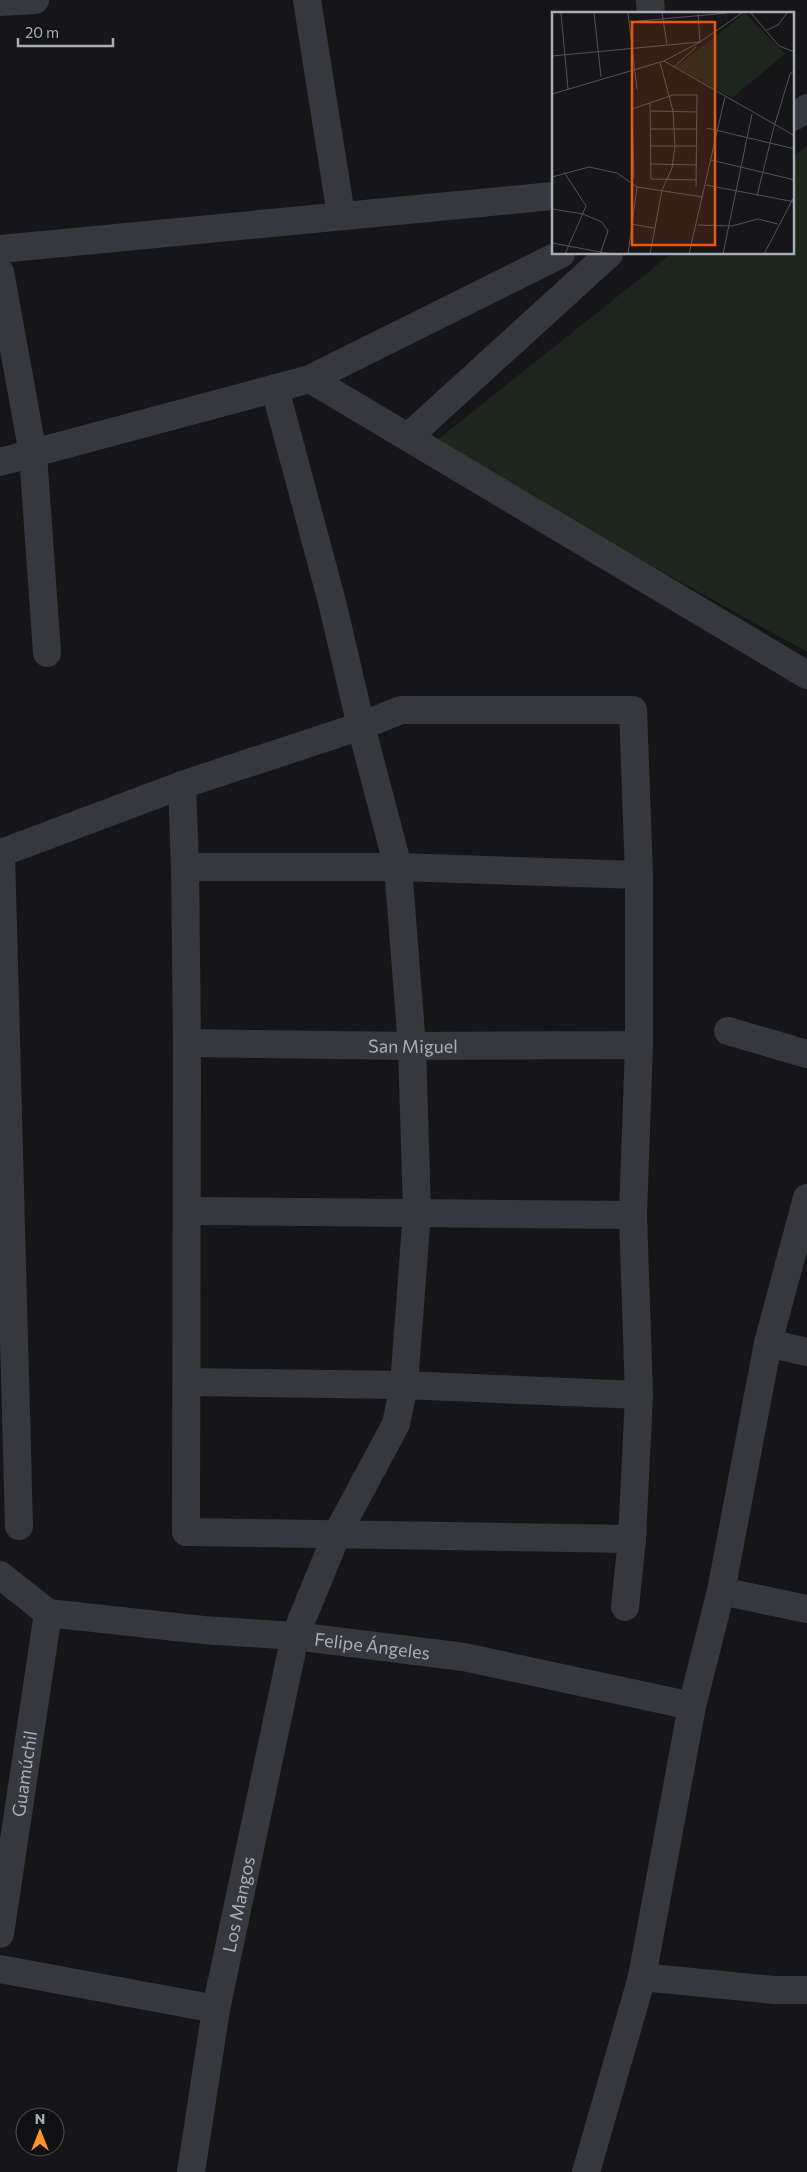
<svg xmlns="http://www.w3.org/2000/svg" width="807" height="2172" viewBox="0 0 807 2172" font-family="Commissioner,sans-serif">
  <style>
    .green { fill: #1d261d }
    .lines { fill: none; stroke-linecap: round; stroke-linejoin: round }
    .minor { stroke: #36383d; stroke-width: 28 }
    .labels { text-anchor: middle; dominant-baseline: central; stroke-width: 4.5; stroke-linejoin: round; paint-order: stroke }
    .street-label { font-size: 18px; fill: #a6afb9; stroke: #111113 }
    .inset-road { fill: none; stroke: #505358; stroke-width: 1 }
    .view { fill: #e8590c; fill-opacity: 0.15; stroke: #e8590c; stroke-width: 2.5 }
    .inset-edge { fill: none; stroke: #a6afb9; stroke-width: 2.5 }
  </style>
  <rect width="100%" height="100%" fill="#161618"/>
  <path class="green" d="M807,146V652L432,444L671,254H793V157Z"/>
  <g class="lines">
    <g class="minor">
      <path d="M307,0L341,215"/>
      <path d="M650,0L651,14"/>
      <path d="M0,2L35,0"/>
      <path d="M793,117L807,108"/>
      <path d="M0,249L553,196"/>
      <path d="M0,272L33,454L47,653"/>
      <path d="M310,379L807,675"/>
      <path d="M408,437L609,254"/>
      <path d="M0,462L310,379L561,254"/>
      <path d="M182,785L185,867L187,1043L186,1532L632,1539"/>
      <path d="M185,867H398L639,875"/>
      <path d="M728,1031L807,1054"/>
      <path id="s1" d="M187,1043L412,1046L639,1045"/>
      <path d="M187,1211L633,1215"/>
      <path d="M768,1343L807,1352"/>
      <path d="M187,1382L404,1385L639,1395"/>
      <path d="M19,1526L1,853L182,785L361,726L401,710H633L639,875V1045L633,1215L639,1395L632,1539L625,1607"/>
      <path d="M0,1575L48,1613"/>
      <path d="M721,1591L807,1609"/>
      <path id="s2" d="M48,1613L203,1630L295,1636L464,1657L692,1706"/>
      <path id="s3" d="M0,1934L48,1613"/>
      <path d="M0,1969L216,2009"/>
      <path d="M642,1977L774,1990H807"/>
      <path id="s4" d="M191,2172L216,2009L295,1636L337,1534L396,1424L404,1385L417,1212L412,1046L398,867L361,726L332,602L275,389"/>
      <path d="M586,2172L642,1977L692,1706L721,1591L768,1343L807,1198"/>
    </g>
  </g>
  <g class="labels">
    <g class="street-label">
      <text stroke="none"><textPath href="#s1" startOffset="226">San Miguel</textPath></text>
      <text stroke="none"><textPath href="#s2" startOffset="326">Felipe Ángeles</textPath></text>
      <text stroke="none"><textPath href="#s3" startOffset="162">Guamúchil</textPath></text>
      <text stroke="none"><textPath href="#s4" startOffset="272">Los Mangos</textPath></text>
    </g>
  </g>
  <g transform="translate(552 12)">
    <rect width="242" height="242" fill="#161618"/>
    <path d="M193,1L233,42L180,86L124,55Z" fill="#1d261d"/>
    <path class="inset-road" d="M9,1L16,77M42,1L49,65M76,1L85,77M110,1L115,32M199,1L227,34L243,40M146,2L148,30M77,10L175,1M215,18L226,13L235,1M0,44L148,30M112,49L243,124M122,55L144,35M0,82L112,49L148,30L190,1M98,90L99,167L145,168M99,99L145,100M155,116L243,137M99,117H145M99,134H145M159,148L243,168M99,152L145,153M12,160L34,194L13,242M0,165L37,155L65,161L85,175M82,166L80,97L121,83H145L144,175M154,173L243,190M85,175L151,185M205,184L222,115L238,62L243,58M0,197L31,202L50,210L56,219L48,242M79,212L102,216M146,213L180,214L206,207L226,212M0,231L59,242M76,242L85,175M98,242L110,178L120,156L123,134L121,99L108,50M137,242L173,85M171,242L200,102M212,242L243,183"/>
    <path class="view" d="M80,10H163V233H80Z"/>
    <rect width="242" height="242" class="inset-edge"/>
  </g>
  <g transform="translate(40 2132)"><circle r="24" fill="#111113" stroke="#4d5055"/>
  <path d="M0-4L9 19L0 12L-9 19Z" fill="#ff9426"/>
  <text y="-8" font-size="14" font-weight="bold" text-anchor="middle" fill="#a6afb9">N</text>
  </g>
  <path d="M18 38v8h95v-8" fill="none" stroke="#a6afb9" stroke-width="2.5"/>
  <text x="25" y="38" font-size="15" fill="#a6afb9" stroke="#111113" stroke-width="4" paint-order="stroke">20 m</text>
</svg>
